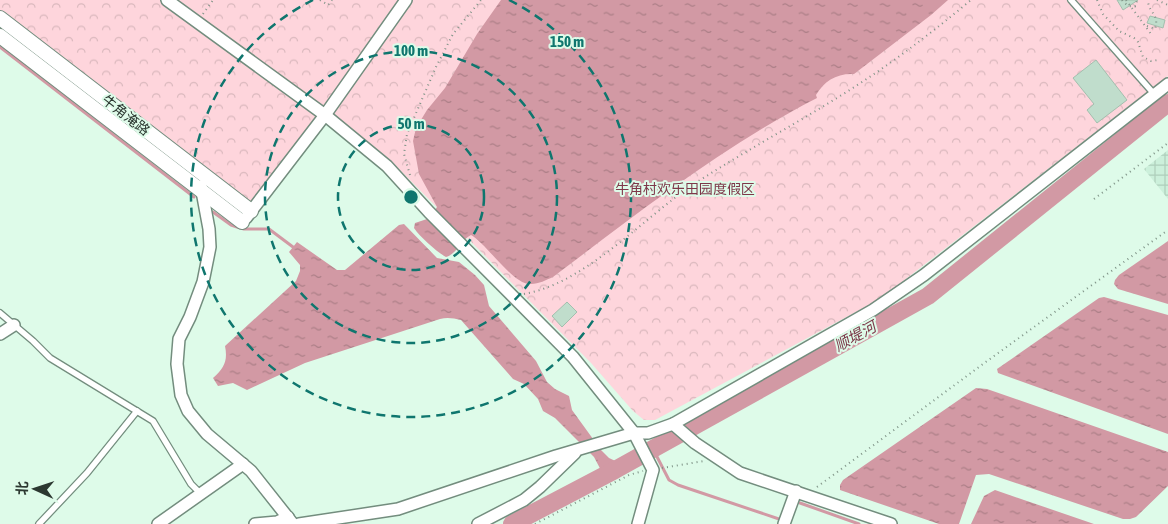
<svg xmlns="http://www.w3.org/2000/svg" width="1168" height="524" viewBox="0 0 1168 524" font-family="'Asap Condensed','Noto Sans SC',sans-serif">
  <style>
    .industrial { fill: url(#industrial-grid) }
    .park { fill: url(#park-crowns) }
    .water { fill: url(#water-ripples) }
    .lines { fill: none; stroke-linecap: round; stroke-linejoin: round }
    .stream { stroke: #d299a4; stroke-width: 3 }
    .river { stroke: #d299a4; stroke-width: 18 }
    .building { fill: #c0ddcc; stroke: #a3bfae }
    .service-casing { stroke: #738d7e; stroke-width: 8 }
    .minor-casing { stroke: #738d7e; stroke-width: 14 }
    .tertiary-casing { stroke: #738d7e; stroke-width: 16 }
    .path { stroke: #7f9387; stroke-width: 2; stroke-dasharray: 1 4; stroke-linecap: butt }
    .service { stroke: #fff; stroke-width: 5.5 }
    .minor { stroke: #fff; stroke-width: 11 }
    .tertiary { stroke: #fff; stroke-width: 14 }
    .ring { fill: none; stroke: #0f766e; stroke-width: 2.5; stroke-dasharray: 9 6 }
    .labels { text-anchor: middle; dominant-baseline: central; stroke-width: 4; stroke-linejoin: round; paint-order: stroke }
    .street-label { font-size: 14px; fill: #2c3831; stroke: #defbe9 }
    .park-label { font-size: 14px; fill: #7e3749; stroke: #defbe9 }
    .water-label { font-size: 15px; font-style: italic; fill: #7b3547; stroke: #defbe9 }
    .centre { fill: #0f766e; stroke: #defbe9; stroke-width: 2.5 }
    .ring-label { font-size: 15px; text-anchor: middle; font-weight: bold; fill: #0f766e; stroke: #defbe9; stroke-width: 4; stroke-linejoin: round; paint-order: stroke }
  </style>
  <defs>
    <pattern id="industrial-grid" width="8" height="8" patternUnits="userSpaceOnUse" patternTransform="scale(1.25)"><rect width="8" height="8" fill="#ccf0db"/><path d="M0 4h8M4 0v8" fill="none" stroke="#afcfbc"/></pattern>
    <pattern id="park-crowns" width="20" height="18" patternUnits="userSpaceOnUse" patternTransform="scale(1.25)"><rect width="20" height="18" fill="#fed5dc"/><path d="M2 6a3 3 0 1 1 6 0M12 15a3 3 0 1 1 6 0" fill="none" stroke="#dab8bd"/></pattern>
    <pattern id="water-ripples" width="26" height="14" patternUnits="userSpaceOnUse" patternTransform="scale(1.25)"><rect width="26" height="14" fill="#d299a4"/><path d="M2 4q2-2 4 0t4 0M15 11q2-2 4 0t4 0" fill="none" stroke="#ab7e86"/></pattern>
  </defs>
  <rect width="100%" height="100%" fill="#defbe9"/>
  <path class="industrial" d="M1168,150V199L1144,169Z"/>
  <path class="park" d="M0,0H1168V76L880,299L655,420H644L633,411L591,363L390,160L325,107L251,203L0,11Z"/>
  <g class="water">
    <path d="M501,0H948L931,15L854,74C837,73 824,81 816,95L817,98C722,147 638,213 553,277C546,280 539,284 531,284C514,286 487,244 471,235C461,240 457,254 446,257C437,252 420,237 414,228L415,223L430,218L437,207L419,174L413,141L416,128L427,110L445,88L477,34Z"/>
    <path d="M404,224L437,258L459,262L475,275L484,285L489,306L536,361L547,382L555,389L569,396L572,410L601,450L609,458L624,465L604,476L594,457L555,418L543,411L538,399L524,384L513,379L461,320C453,318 447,317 440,319L305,363L247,390L233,383L218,386L213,378C224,368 228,361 225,346L296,281L300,271V265L289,252L297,242L337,270H345L399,225Z"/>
    <path d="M1168,241V304L1118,289L1114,284L1115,280L1119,275Z"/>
    <path d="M1104,297L1168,315V434L998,373L997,369L1099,298Z"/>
    <path d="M976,388L987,389L1168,452V486L1136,517L1130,519H1123L989,474L976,475L959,524H939L840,490V485L843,480Z"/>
    <path d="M995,490L1094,524H971L984,496Z"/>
  </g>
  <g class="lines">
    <g class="stream">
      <path d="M0,47L194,197"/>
      <path d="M213,212L231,225L237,227L244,229H269L293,247"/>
      <path d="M653,449L669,480L678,485L782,520"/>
      <path d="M800,503L859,524"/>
    </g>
    <path class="river" d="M512,524L615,470L928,296L1168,103"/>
  </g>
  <g class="building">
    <path d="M1117,0H1138L1123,10Z"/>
    <path d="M1150,16L1165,20L1163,28L1147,23Z"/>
    <path d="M1096,60L1127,100L1097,123L1087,110L1094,104L1073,78Z"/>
    <path d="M567,302L577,312L562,327L552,316Z"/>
  </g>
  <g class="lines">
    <g class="service-casing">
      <g id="service">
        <path d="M1071,0L1155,95"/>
        <path d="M0,313L33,341L50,358L153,421L191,484L201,494"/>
        <path d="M39,524L87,473L137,411"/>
      </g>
    </g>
    <g class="minor-casing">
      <g id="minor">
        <path d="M167,0L325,115L387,166L429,212L573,357L634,433L653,470L638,524"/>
        <path d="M201,186L209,229L210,247L203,282L190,317L179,339L177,364L181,395L188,411L207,434L251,471L293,524"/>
        <path d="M246,218L325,115L406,0"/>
        <path d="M0,334L14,325"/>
        <path d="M673,424L695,443L740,473L891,524"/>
        <path d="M158,524L243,464"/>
        <path d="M255,524L277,522L288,517"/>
        <path d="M299,524L398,509L556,456L634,433H648L673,424L873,310L924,275L1168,84"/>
        <path d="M478,524L524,500L540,487L575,453"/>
        <path d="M784,524L796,491"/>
      </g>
    </g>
    <g class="tertiary-casing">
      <g id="tertiary">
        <path d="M0,18L251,211"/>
        <path d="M0,36L242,222"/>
      </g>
    </g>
    <g class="path">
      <path d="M320,0L328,5L332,0"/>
      <path d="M1097,0L1103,14L1119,31L1134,38L1138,42L1143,57L1151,61L1158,60"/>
      <path d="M1122,0C1125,4 1130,8 1136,6L1137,0"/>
      <path d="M1126,0L1151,34"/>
      <path d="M1157,0L1168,5"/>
      <path d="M203,14L213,0"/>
      <path d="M1147,26L1155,29C1160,14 1148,13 1148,0"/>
      <path d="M410,175L404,154L407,134L436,67L453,34L481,0"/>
      <path d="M1094,199L1168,143"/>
      <path d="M524,294C586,283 643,218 694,184C748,149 805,119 859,84C899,58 935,30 971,0"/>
      <path d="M662,468L704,461"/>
      <path d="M817,487L983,364L1168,230"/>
      <path d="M535,524L629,475L643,471"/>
    </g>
    <use href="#service" class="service"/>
    <use href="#minor" class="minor"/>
    <use href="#tertiary" class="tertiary"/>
  </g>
  <g class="ring">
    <circle cx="411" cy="197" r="73"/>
    <circle cx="411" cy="197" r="146"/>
    <path d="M509 0A220 220 0 1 1 313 0"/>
  </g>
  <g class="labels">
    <g class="street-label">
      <text transform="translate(126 115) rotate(38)">牛角淹路</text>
    </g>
    <g class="park-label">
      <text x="685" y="189">牛角村欢乐田园度假区</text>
    </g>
    <g class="water-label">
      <text transform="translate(855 336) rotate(-29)">顺堤河</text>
    </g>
  </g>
  <circle cx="411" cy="197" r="8" class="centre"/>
  <g class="ring-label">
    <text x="567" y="47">150 m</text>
    <text x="411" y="56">100 m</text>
    <text x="411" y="129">50 m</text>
  </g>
  <g transform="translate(35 489) rotate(273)" stroke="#defbe9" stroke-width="4" paint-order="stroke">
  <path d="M0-4L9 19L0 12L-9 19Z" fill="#2c3831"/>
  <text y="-8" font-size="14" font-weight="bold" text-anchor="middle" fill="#2c3831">北</text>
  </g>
</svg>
